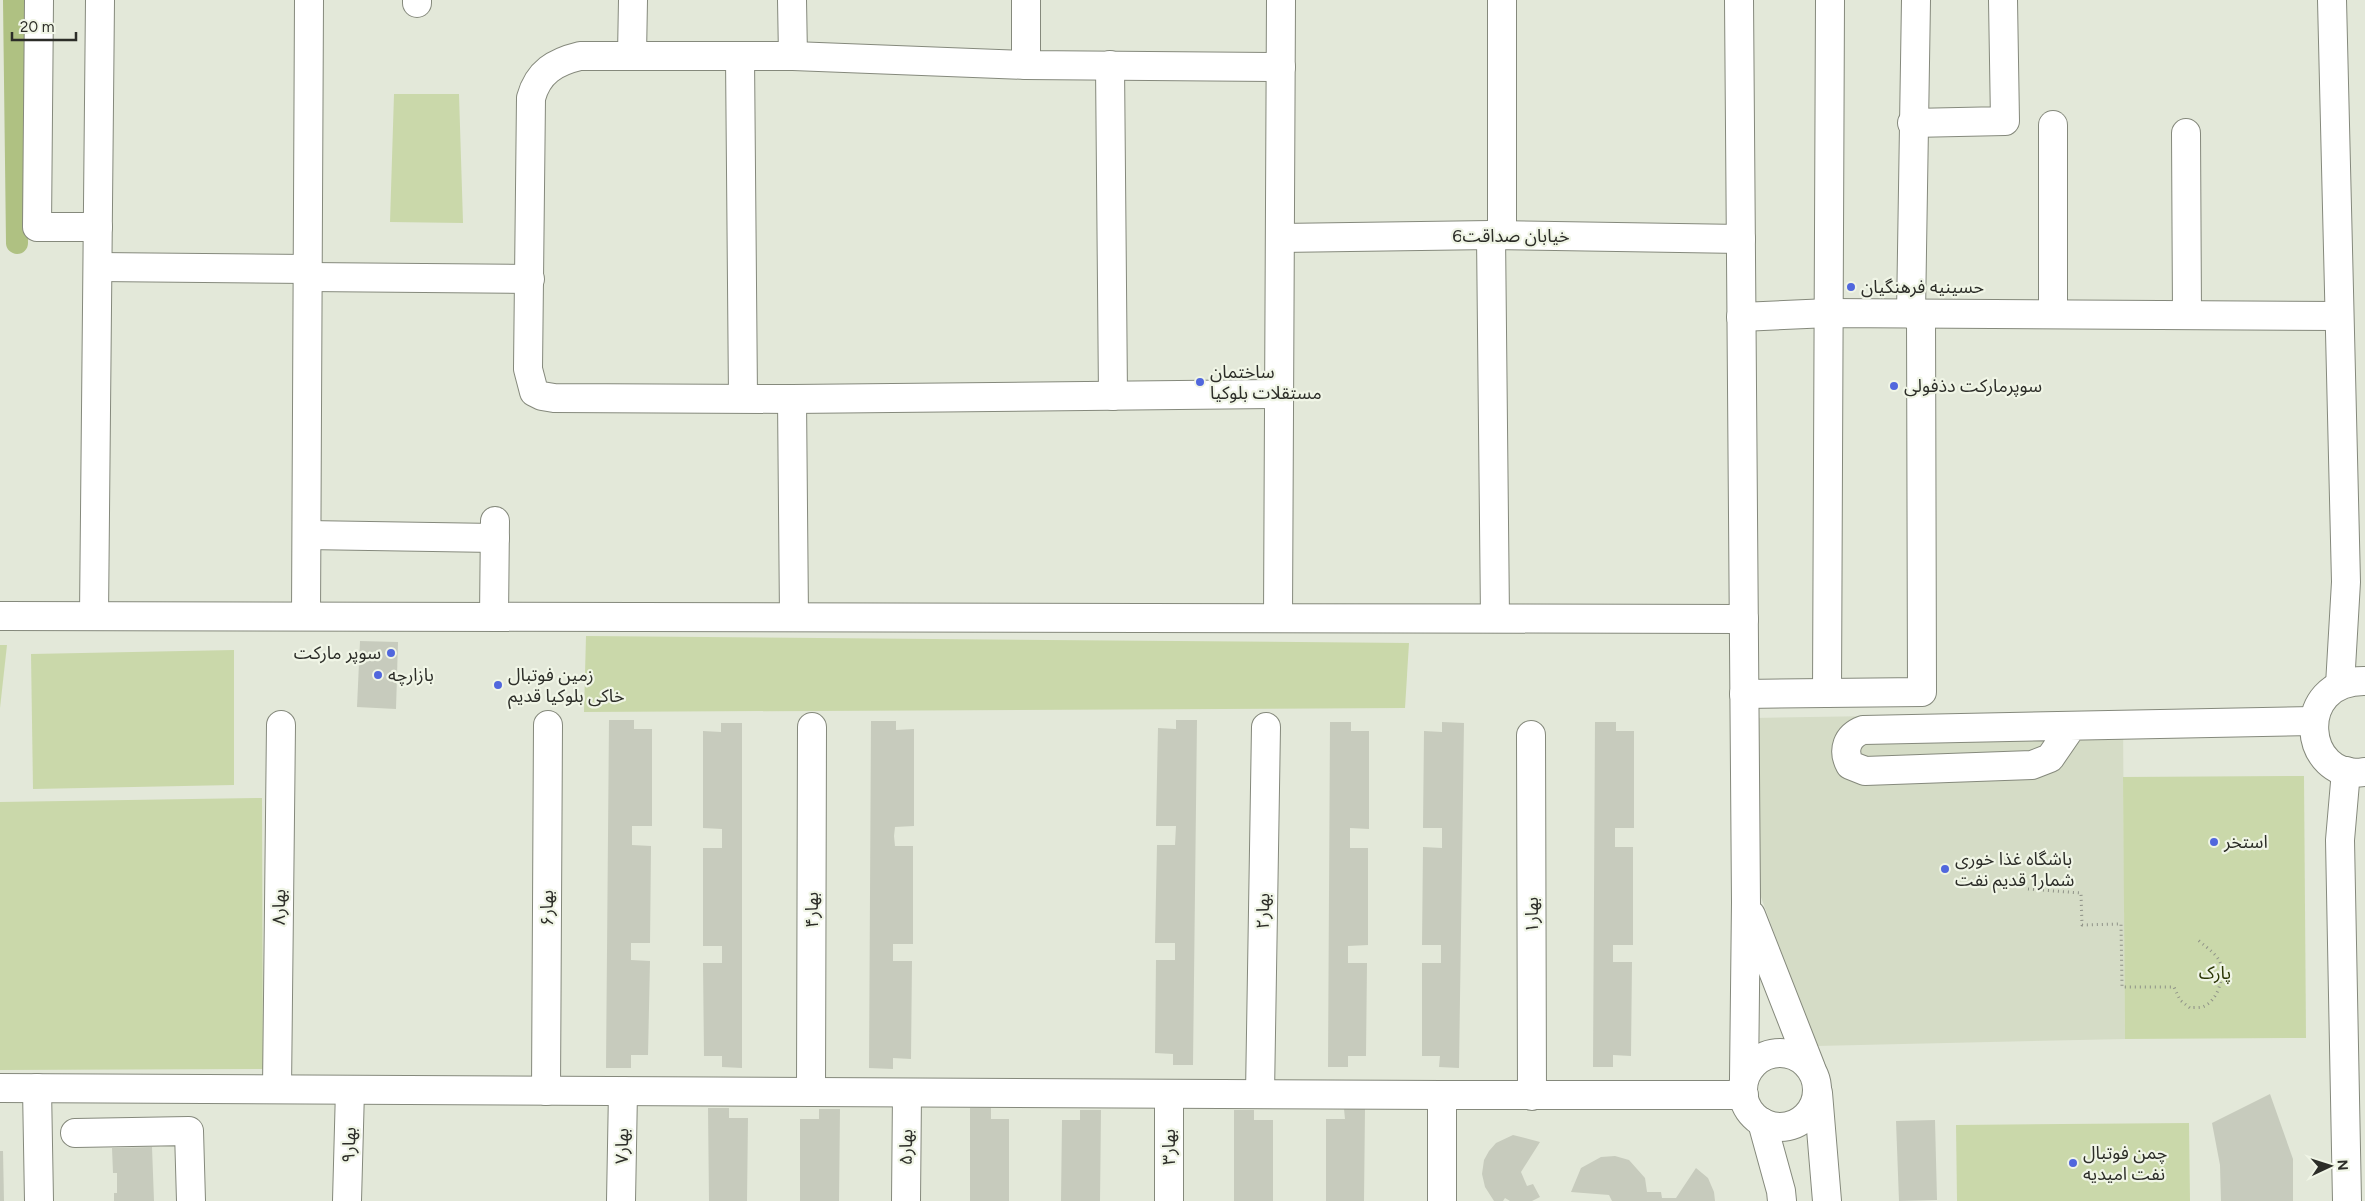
<svg xmlns="http://www.w3.org/2000/svg" width="2365" height="1201" viewBox="0 0 2365 1201" font-family="Figtree,'Noto Sans Arabic',sans-serif">
  <style>
    .built { fill: #d5dcc6 }
    .green { fill: #cad8aa }
    .lines { fill: none; stroke-linecap: round; stroke-linejoin: round }
    .canal { stroke: #afc182; stroke-width: 22 }
    .building { fill: #c7cbbd }
    .minor-casing { stroke: #85897c; stroke-width: 30 }
    .path { stroke: #8e9187; stroke-width: 3; stroke-dasharray: 1 4; stroke-linecap: butt }
    .minor { stroke: #fff; stroke-width: 28 }
    .poi-dot { fill: #5167dd; stroke: #f0f5e6; stroke-width: 2 }
    .labels { text-anchor: middle; dominant-baseline: central; stroke-width: 4.5; stroke-linejoin: round; paint-order: stroke }
    .street-label { font-size: 18px; fill: #2c2d28; stroke: #f0f5e6 }
    .poi-label { font-size: 18px; fill: #2c2d28; stroke: #f0f5e6; text-anchor: start }
    .park-label { font-size: 18px; fill: #2a3504; stroke: #f0f5e6 }
  </style>
  <rect width="100%" height="100%" fill="#e3e8d9"/>
  <path class="built" d="M2123,712L2125,1039L1816,1046L1758,889L1754,718Z"/>
  <g class="green">
    <path d="M394,94H459L463,223L390,222Z"/>
    <path d="M586,636L1409,643L1405,708L584,712Z"/>
    <path d="M0,645H7L0,708Z"/>
    <path d="M234,650V785L33,789L31,654Z"/>
    <path d="M2304,776L2306,1038L2125,1039L2123,777Z"/>
    <path d="M262,798L263,1069L0,1070V802Z"/>
    <path d="M2189,1123L2190,1201H1957L1956,1125Z"/>
  </g>
  <g class="lines">
    <path class="canal" d="M14,0L17,243"/>
  </g>
  <g class="building">
    <path d="M360,641L398,642L396,709L357,707Z"/>
    <path d="M609,720H634V729H652V826H632V845L651,846L650,943H631V960L650,961L648,1055H631V1068H606Z"/>
    <path d="M1176,720H1197L1193,1065H1173V1054L1155,1053L1156,960H1175V943H1155L1157,845H1175L1176,826H1156L1158,728L1176,729Z"/>
    <path d="M871,721H896V730L914,729V826L895,827L894,836L895,846H913V944H893V961H912L911,1059L893,1058V1069L869,1068Z"/>
    <path d="M1330,722H1351V731H1369V829L1350,828V848H1368V945L1348,946V963H1367L1366,1056H1348V1067H1328Z"/>
    <path d="M1442,722L1464,723L1459,1068L1439,1067L1440,1056H1422V963H1441V945H1422L1423,847L1442,848V828H1423L1424,731L1442,732Z"/>
    <path d="M1595,722H1616V731H1634V828H1615V847H1633V945H1613V962H1632L1631,1056L1613,1055V1067H1593Z"/>
    <path d="M721,723H742V1068L722,1067V1056H704L703,963H722V946H703V848H722V829L703,828V731L721,732Z"/>
    <path d="M2270,1094L2293,1159V1201H2221L2220,1165L2212,1123Z"/>
    <path d="M708,1108H729V1118H748L747,1201H709Z"/>
    <path d="M970,1108H991V1119H1009V1201H970Z"/>
    <path d="M819,1109H840L839,1201H800V1119H819Z"/>
    <path d="M1344,1109H1365L1364,1201H1326V1119H1345Z"/>
    <path d="M1080,1110H1101L1100,1201H1061L1062,1120H1080Z"/>
    <path d="M1234,1110H1254V1120H1273V1201H1234Z"/>
    <path d="M1935,1120L1937,1200L1899,1201L1896,1121Z"/>
    <path d="M1513,1135L1540,1142L1521,1172L1527,1186L1533,1184L1540,1197L1532,1201H1510L1505,1198L1503,1201H1494L1485,1187L1482,1174L1484,1160L1489,1151L1496,1143Z"/>
    <path d="M152,1147L154,1201H114V1193H117V1173H113L112,1148Z"/>
    <path d="M0,1151H3L4,1201H0Z"/>
    <path d="M1615,1156L1629,1160L1645,1178L1647,1192H1661L1662,1198H1676L1696,1168L1708,1178L1714,1192L1715,1201H1612L1609,1195L1571,1192L1581,1168L1601,1157Z"/>
  </g>
  <g class="lines">
    <g class="minor-casing">
      <g id="minor">
        <path d="M39,0L37,227H98"/>
        <path d="M792,0L793,56"/>
        <path d="M1026,0V65"/>
        <path d="M1502,0V235"/>
        <path d="M1739,0L1746,902L1744,1079"/>
        <path d="M2332,0L2346,582L2340,685"/>
        <path d="M417,3V0"/>
        <path d="M632,55L633,0"/>
        <path d="M740,57L743,398"/>
        <path d="M1110,65L1113,396"/>
        <path d="M1912,123L2005,121L2003,0"/>
        <path d="M2186,133L2187,315"/>
        <path d="M1491,235L1495,618"/>
        <path d="M1280,238L1491,235L1741,239"/>
        <path d="M98,267L308,269"/>
        <path d="M308,277L530,279"/>
        <path d="M1911,314L1916,0"/>
        <path d="M2053,314V125"/>
        <path d="M1741,317L1829,313L2339,316"/>
        <path d="M1280,394L792,399L554,398L542,396L534,392L528,369L531,98C538,72 555,62 580,56H793L1026,65L1281,67"/>
        <path d="M792,399L794,617"/>
        <path d="M307,535L495,538"/>
        <path d="M0,616L1744,619"/>
        <path d="M94,616L100,0"/>
        <path d="M306,616L309,0"/>
        <path d="M494,617L495,521"/>
        <path d="M1278,618L1281,0"/>
        <path d="M1827,693L1830,0"/>
        <path d="M1744,694L1922,692L1921,314"/>
        <path d="M2072,726L2050,758L2032,765L1865,771L1850,765C1842,750 1847,736 1863,730L2313,721"/>
        <path d="M1531,735L1532,1096"/>
        <path d="M2346,771L2340,840L2347,1201"/>
        <path d="M2364,772C2303,782 2292,680 2365,681"/>
        <path d="M1751,915L1811,1068"/>
        <circle cx="1780" cy="1090" r="37"/>
        <path d="M0,1088L1442,1095"/>
        <path d="M37,1088L39,1201"/>
        <path d="M277,1089L281,725"/>
        <path d="M546,1091L548,725"/>
        <path d="M811,1092L812,727"/>
        <path d="M1818,1093L1827,1201"/>
        <path d="M1169,1094V1201"/>
        <path d="M1260,1094L1266,727"/>
        <path d="M1762,1122L1781,1191L1782,1201"/>
        <path d="M75,1133L189,1131L191,1201"/>
        <path d="M347,1201L350,1090"/>
        <path d="M621,1201L623,1091"/>
        <path d="M906,1201L907,1093"/>
        <path d="M1442,1201V1095H1744"/>
      </g>
    </g>
    <path class="path" d="M2028,889L2081,893L2082,925L2121,924L2122,987H2174L2180,1000L2190,1008C2193,1007 2198,1008 2202,1007C2218,1002 2225,976 2220,962C2216,953 2203,945 2197,939"/>
    <use href="#minor" class="minor"/>
  </g>
  <g class="poi-dot">
    <circle cx="1851" cy="287" r="5"/>
    <circle cx="1200" cy="382" r="5"/>
    <circle cx="1894" cy="386" r="5"/>
    <circle cx="391" cy="653" r="5"/>
    <circle cx="378" cy="675" r="5"/>
    <circle cx="498" cy="685" r="5"/>
    <circle cx="2214" cy="842" r="5"/>
    <circle cx="1945" cy="869" r="5"/>
    <circle cx="2073" cy="1163" r="5"/>
  </g>
  <g class="labels">
    <g class="street-label">
      <text x="1511" y="236">خیابان صداقت6</text>
      <text transform="translate(279 907) rotate(-89)">بهار۸</text>
      <text transform="translate(547 908) rotate(-90)">بهار۶</text>
      <text transform="translate(812 910) rotate(-90)">بهار۴</text>
      <text transform="translate(1263 911) rotate(-89)">بهار۲</text>
      <text transform="translate(1532 915) rotate(-90)">بهار۱</text>
      <text transform="translate(349 1145) rotate(-88)">بهار۹</text>
      <text transform="translate(622 1146) rotate(-89)">بهار۷</text>
      <text transform="translate(906 1147) rotate(-89)">بهار۵</text>
      <text transform="translate(1169 1147) rotate(-90)">بهار۳</text>
    </g>
    <g class="poi-label">
      <text x="1861" y="287">حسینیه فرهنگیان</text>
      <text x="1210" y="372">ساختمان<tspan x="1210" dy="21">مستقلات بلوکیا</tspan></text>
      <text x="1904" y="386">سوپرمارکت دذفولی</text>
      <text x="381" y="653" text-anchor="end">سوپر مارکت</text>
      <text x="388" y="675">بازارچه</text>
      <text x="508" y="675">زمین فوتبال<tspan x="508" dy="21">خاکی بلوکیا قدیم</tspan></text>
      <text x="2224" y="842">استخر</text>
      <text x="1955" y="859">باشگاه غذا خوری<tspan x="1955" dy="21">شمار1 قدیم نفت</tspan></text>
      <text x="2083" y="1153">چمن فوتبال<tspan x="2083" dy="21">نفت امیدیه</tspan></text>
    </g>
    <g class="park-label">
      <text x="2215" y="973">پارک</text>
    </g>
  </g>
  <g transform="translate(2330 1166) rotate(86)" stroke="#f0f5e6" stroke-width="4" paint-order="stroke">
  <path d="M0-4L9 19L0 12L-9 19Z" fill="#2c2d28"/>
  <text y="-8" font-size="14" font-weight="bold" text-anchor="middle" fill="#2c2d28">N</text>
  </g>
  <path d="M12 32v8h64v-8" fill="none" stroke="#2c2d28" stroke-width="2.5"/>
  <text x="20" y="32" font-size="15" fill="#2c2d28" stroke="#f0f5e6" stroke-width="4" paint-order="stroke">20 m</text>
</svg>
